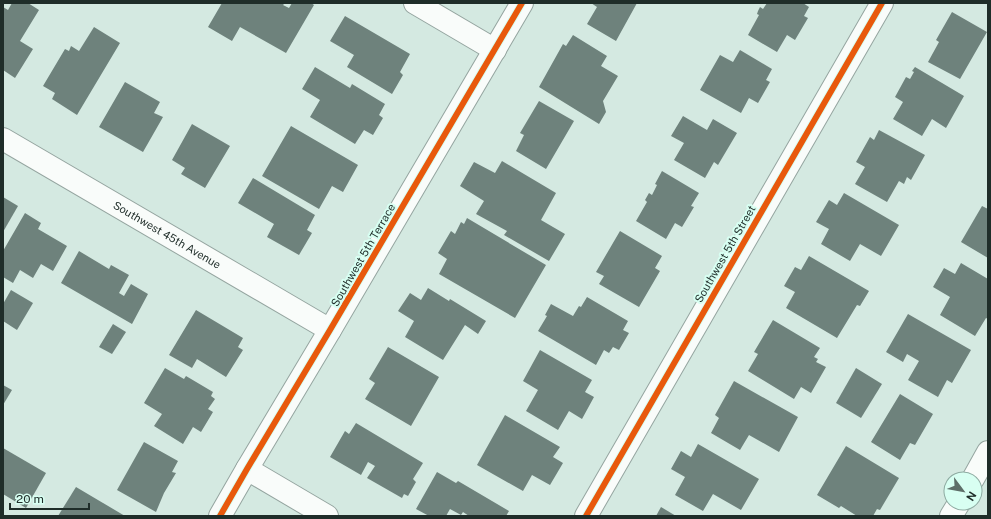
<svg xmlns="http://www.w3.org/2000/svg" width="991" height="519" viewBox="0 0 991 519" font-family="'Public Sans',sans-serif">
  <style>
    .building { fill: #6e827c }
    .lines { fill: none; stroke-linecap: round; stroke-linejoin: round }
    .minor-casing { stroke: #95a5a0; stroke-width: 24 }
    .minor { stroke: #f9fcfa; stroke-width: 22 }
    .cycleway-casing { stroke: #d8fff2; stroke-width: 8 }
    .cycleway { stroke: #e8590c; stroke-width: 6 }
    .labels { text-anchor: middle; dominant-baseline: central; stroke-width: 4; stroke-linejoin: round; paint-order: stroke }
    .street-label { font-size: 11px; fill: #1f2d29; stroke: #d8fff2 }
  </style>
  <rect width="100%" height="100%" fill="#d4e9e1"/>
  <g class="building">
    <path d="M12,3H28L39,10L20,41L33,49L15,78L3,70V7L8,10Z"/>
    <path d="M222,3H285L283,5L289,8L292,3H311L314,5L286,53L240,27L232,41L208,27Z"/>
    <path d="M591,3H637L616,41L587,24L597,7Z"/>
    <path d="M767,3H803L809,7L804,16L808,18L795,40L787,35L777,52L748,35L759,15L757,14L758,11L760,7L763,9Z"/>
    <path d="M952,12L987,32L960,79L928,62L939,42L936,40Z"/>
    <path d="M345,16L410,54L400,72L403,75L392,94L347,67L354,55L330,41Z"/>
    <path d="M94,27L120,43L77,115L52,99L55,93L43,86L65,49L69,51L71,46L79,51Z"/>
    <path d="M573,35L607,56L601,66L618,76L603,101L606,112L599,124L539,87L563,44L566,46Z"/>
    <path d="M740,50L772,69L766,80L770,82L758,103L749,98L741,113L700,90L720,55L733,62Z"/>
    <path d="M315,67L350,88L352,84L385,104L379,115L383,118L373,135L364,130L355,144L310,117L320,100L302,89Z"/>
    <path d="M915,67L964,96L946,128L932,119L922,136L893,119L903,102L895,97L906,77L910,79L914,72L912,71Z"/>
    <path d="M125,82L160,102L154,113L163,117L143,152L99,127Z"/>
    <path d="M539,101L574,121L546,169L516,151L524,135L520,133Z"/>
    <path d="M683,116L707,130L713,119L737,133L718,165L714,162L705,178L674,160L684,143L671,136Z"/>
    <path d="M192,124L230,146L205,188L181,174L185,168L172,160Z"/>
    <path d="M291,126L358,165L343,192L332,186L319,209L262,176Z"/>
    <path d="M879,130L925,155L911,180L907,177L904,184L899,181L887,202L855,184L865,167L856,162L870,137L874,140Z"/>
    <path d="M502,161L556,193L541,220L565,234L549,261L504,235L507,231L476,214L484,201L460,186L474,162L495,173Z"/>
    <path d="M662,171L699,193L691,206L694,207L682,227L675,223L666,239L636,221L647,202L645,200L649,193L652,195L657,185L655,184Z"/>
    <path d="M253,178L315,215L307,230L312,233L299,255L267,237L274,224L238,203Z"/>
    <path d="M844,193L899,225L881,256L860,244L850,261L821,244L829,229L816,222L829,200L837,205Z"/>
    <path d="M3,197L18,206L3,232Z"/>
    <path d="M982,206L988,209V258L961,242Z"/>
    <path d="M25,213L41,223L38,229L67,246L53,271L41,264L33,278L20,270L13,283L3,277V251Z"/>
    <path d="M467,218L546,265L515,318L439,274L447,259L438,253L451,231L455,234L461,222L464,224Z"/>
    <path d="M620,231L662,256L655,268L660,271L639,307L599,284L604,276L596,272Z"/>
    <path d="M79,251L109,269L111,265L129,275L119,293L124,296L131,284L148,294L132,324L61,283Z"/>
    <path d="M809,256L869,291L860,306L857,305L837,338L786,308L795,292L784,286L795,267L801,270Z"/>
    <path d="M961,263L988,279V319L986,318L975,336L940,315L950,297L933,287L944,268L955,274Z"/>
    <path d="M428,288L449,301L450,299L486,321L478,334L465,325L443,360L405,337L414,321L398,311L410,293L421,300Z"/>
    <path d="M11,290L33,303L17,330L3,321V304Z"/>
    <path d="M587,297L628,321L623,330L629,333L619,350L613,347L609,353L604,350L596,365L538,331L547,316L545,315L551,304L573,316L579,306L581,307Z"/>
    <path d="M196,310L243,338L238,347L243,350L226,377L197,359L192,368L169,355Z"/>
    <path d="M908,314L971,350L952,383L947,380L938,397L908,380L919,361L907,354L903,362L886,352Z"/>
    <path d="M773,320L820,348L814,357L818,359L816,362L826,367L811,393L801,387L794,399L748,371L758,354L754,352Z"/>
    <path d="M113,324L126,332L112,354L99,347Z"/>
    <path d="M388,347L439,377L411,426L365,399L375,383L369,379Z"/>
    <path d="M540,350L592,380L585,392L594,397L582,419L569,411L558,430L526,411L538,390L523,381Z"/>
    <path d="M165,368L184,379L186,376L213,392L211,396L215,399L208,409L213,412L201,432L193,427L183,444L154,426L162,414L144,403Z"/>
    <path d="M856,368L882,384L861,418L836,403Z"/>
    <path d="M734,381L798,417L779,452L749,435L740,450L711,433L719,418L715,415Z"/>
    <path d="M3,385L12,390L3,405Z"/>
    <path d="M900,394L933,414L915,445L910,443L900,460L871,442Z"/>
    <path d="M505,415L560,447L553,457L563,463L550,485L532,475L523,491L477,465Z"/>
    <path d="M356,423L423,463L413,479L416,482L408,496L404,494L402,498L367,478L375,466L368,462L361,475L330,457L345,431L349,434Z"/>
    <path d="M144,442L178,461L172,472L176,473L164,493L156,512L117,490Z"/>
    <path d="M698,444L759,479L741,510L713,494L703,511L675,495L685,477L671,469L681,451L691,457Z"/>
    <path d="M846,446L899,478L880,510L877,509L873,516H857L841,506L839,508L817,495Z"/>
    <path d="M3,448L46,473L26,508L3,494Z"/>
    <path d="M437,472L456,483L458,481L509,511L506,516H469L463,512L461,515L450,509L446,516H429L416,509Z"/>
    <path d="M76,487L125,516H58Z"/>
    <path d="M661,507L676,516H656Z"/>
  </g>
  <g class="lines">
    <g class="minor-casing">
      <g id="minor">
        <path d="M415,3L495,50"/>
        <path id="s1" d="M3,139L330,330"/>
        <path d="M247,469L327,516"/>
        <path d="M973,479L988,452"/>
        <path d="M220,516L247,469L330,330L522,3"/>
        <path d="M586,516L882,3"/>
        <path d="M951,516L959,503"/>
      </g>
    </g>
    <use href="#minor" class="minor"/>
    <g class="cycleway-casing">
      <g id="cycleway">
        <path d="M220,516L247,469L330,330L522,3"/>
        <path d="M586,516L882,3"/>
      </g>
    </g>
    <use href="#cycleway" class="cycleway"/>
  </g>
  <g class="labels">
    <g class="street-label">
      <text stroke="none"><textPath href="#s1" startOffset="190">Southwest 45th Avenue</textPath></text>
      <text transform="translate(725 254) rotate(-60)">Southwest 5th Street</text>
      <text transform="translate(363 255) rotate(-60)">Southwest 5th Terrace</text>
    </g>
  </g>
  <rect width="991" height="519" fill="none" stroke="#1f2d29" stroke-width="8"/>
  <g transform="translate(963 491) rotate(122)"><circle r="19" fill="#d8fff2" stroke="#8eaba2"/>
  <path d="M0-3L7 15L0 10L-7 15Z" fill="#5e6f69"/>
  <text y="-6" font-size="11" font-weight="bold" text-anchor="middle" fill="#1f2d29">N</text>
  </g>
  <path d="M10 503v6h79v-6" fill="none" stroke="#1f2d29" stroke-width="2"/>
  <text x="16" y="503" font-size="12" fill="#1f2d29" stroke="#d8fff2" stroke-width="3" paint-order="stroke">20 m</text>
</svg>
